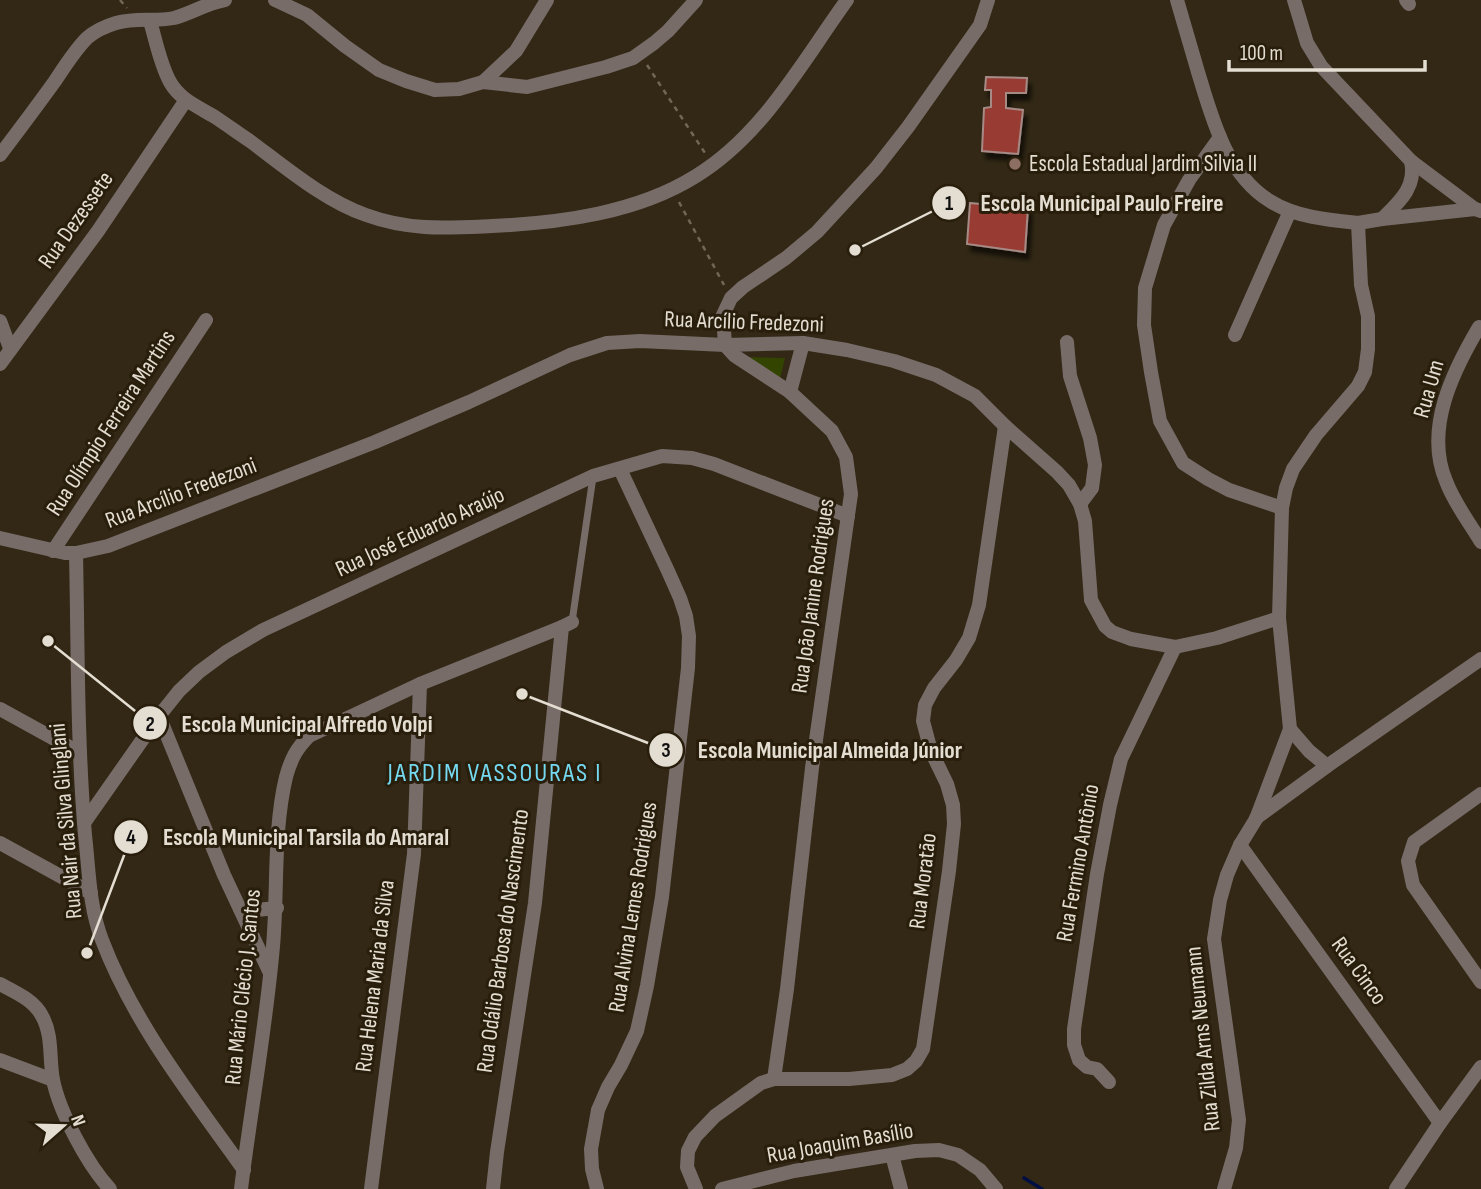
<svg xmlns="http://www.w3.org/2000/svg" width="1481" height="1189" viewBox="0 0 1481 1189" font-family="'Sofia Sans Condensed',sans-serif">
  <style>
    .green { fill: #340 }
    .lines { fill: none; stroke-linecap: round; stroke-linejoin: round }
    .stream { stroke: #000f43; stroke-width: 3.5 }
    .building { fill: #983b32; stroke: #a68a86; stroke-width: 2; filter: url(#shadow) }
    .path { stroke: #706756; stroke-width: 2.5; stroke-dasharray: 5 5; stroke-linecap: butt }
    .service { stroke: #786c69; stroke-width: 7 }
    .minor { stroke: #786c69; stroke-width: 14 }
    .tertiary { stroke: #786c69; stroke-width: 14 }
    .education-dot { fill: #8d6e63; stroke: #281e0b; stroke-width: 2.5 }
    .labels { text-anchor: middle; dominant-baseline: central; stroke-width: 6; stroke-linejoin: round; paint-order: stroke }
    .poi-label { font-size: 23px; fill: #e4ddd1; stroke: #281e0b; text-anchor: start }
    .street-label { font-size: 23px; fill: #e4ddd1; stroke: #281e0b }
    .quarter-label { font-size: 26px; letter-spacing: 2px; fill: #74d9f1; stroke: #281e0b }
    .leader { fill: none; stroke: #e4ddd1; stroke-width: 2.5 }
    .callout-dot { fill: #e4ddd1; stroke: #281e0b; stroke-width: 2.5 }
    .mark-label { font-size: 21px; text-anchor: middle; font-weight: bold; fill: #111 }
    .callout-label { font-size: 24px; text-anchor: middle; font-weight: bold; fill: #e4ddd1; stroke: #281e0b; stroke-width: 6; stroke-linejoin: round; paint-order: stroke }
  </style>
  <defs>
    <filter id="shadow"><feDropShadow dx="4" dy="7" stdDeviation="2" flood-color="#0009"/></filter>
  </defs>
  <rect width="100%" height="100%" fill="#322815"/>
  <path class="green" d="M745,357L785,358L780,379Z"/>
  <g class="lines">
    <path class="stream" d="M1024,1178L1042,1189"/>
  </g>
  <g class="building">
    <path d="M986,77L1027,78L1026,93H1006V108L1023,110L1018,154L982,151L984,108L991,107V90H985Z"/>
    <path d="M970,203L1028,208L1025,252L967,244Z"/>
  </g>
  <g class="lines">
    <g class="path">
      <path d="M120,0L127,8"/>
      <path d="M647,65L705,153"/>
      <path d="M679,202L724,285"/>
    </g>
    <path class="service" d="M572,622L593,477"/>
    <g class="minor">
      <path d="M275,0L307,15L345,46L379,70L406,81L435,90L459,89L483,82L527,87L606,67L633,58L654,43L668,31L696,0"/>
      <path d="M1177,0C1184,24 1191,48 1198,72C1212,118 1226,174 1270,201C1295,217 1328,220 1358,223"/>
      <path d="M1294,0L1307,43L1321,66L1411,161L1475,209"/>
      <path d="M1406,0L1409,4"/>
      <path d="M150,21C156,41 160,64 170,82C180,100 199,107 215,117C227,125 238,133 250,141C285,167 325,201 366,215C410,231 447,228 492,226C560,223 637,213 696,176C763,135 802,62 847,0"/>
      <path d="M483,82L516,51L547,0"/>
      <path d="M1220,137L1189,180L1164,225L1145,288L1144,325L1151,372L1160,421L1183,463L1208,479L1229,490L1282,508"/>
      <path d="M0,155C19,130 37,106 55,81C65,66 75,50 87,38C95,31 106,26 116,23C136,17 154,22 174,18C192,13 207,3 225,0"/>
      <path d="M1382,219C1399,202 1417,187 1411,161"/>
      <path d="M0,321L10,348"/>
      <path d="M1479,327C1453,371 1424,429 1446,481C1454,503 1469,522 1481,542"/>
      <path d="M1235,335L1290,211"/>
      <path d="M1067,342L1070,376L1090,438L1095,465L1092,488L1080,504"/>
      <path d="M0,364L98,231L186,100"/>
      <path d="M790,392L803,343"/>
      <path d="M53,551L206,320"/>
      <path d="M76,553C78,647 77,741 85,835C89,869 89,907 102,940C134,1024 192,1097 244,1170"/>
      <path d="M0,709L80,753"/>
      <path d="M159,716L224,875L270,973"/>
      <path d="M1290,729L1309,751L1327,766"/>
      <path d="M1481,794L1414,842L1408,861L1413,885L1481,982"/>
      <path d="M1256,818L1327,766L1481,659"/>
      <path d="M84,823L159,716L179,691L199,672L226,652L263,630L593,476L662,456L692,458L714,464L848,516"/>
      <path d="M0,843L91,893"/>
      <path d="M1240,845L1440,1123"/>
      <path d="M240,909L256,910L277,908"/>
      <path d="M0,984C15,992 34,1000 42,1016C53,1035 49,1059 53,1080C60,1113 87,1164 110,1189"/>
      <path d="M0,1060L53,1080"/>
      <path d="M774,1079L787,989L812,768L851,494L846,457L832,431L790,392L735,356L725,345L723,315L731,298L743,287L786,258L817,232L876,168L908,127L980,25L988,0"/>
      <path d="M1109,1082L1097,1069L1087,1067L1079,1060L1074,1045V1029L1097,874L1110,805L1121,759L1175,647"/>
      <path d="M892,1155L901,1189"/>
      <path d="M241,1189C251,1108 266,1028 273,946C278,891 273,831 286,777C291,759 296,749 309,736L420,684L562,627"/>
      <path d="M371,1189L414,854L420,684"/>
      <path d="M493,1189L497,1152L535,903L562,627L572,622"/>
      <path d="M597,1189L592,1169L591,1149L598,1110L608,1087L621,1065L637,1031L647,986L662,897L688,668L689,636L686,616L680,598L668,571L620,469"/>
      <path d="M696,1189L687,1167L688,1151L695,1137L715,1116L761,1083L774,1079H849L892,1075L907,1069L916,1061L923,1049L949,871L954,824L953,805L947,784L931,751L923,721L925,705L934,688L956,660L969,638L979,605L1005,426"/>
      <path d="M722,1189L794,1171L915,1151L939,1150L958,1155L980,1170L996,1189"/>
      <path d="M1224,1189L1236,1148L1239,1120L1214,939L1220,900L1227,875L1240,845L1256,819L1290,729L1279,618"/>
      <path d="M1396,1189L1440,1123L1481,1067"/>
    </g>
    <path class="tertiary" d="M0,538L65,553H76L108,546L375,442L469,402L570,355L607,343L640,341L725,345L803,343L847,350L894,361L936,375L975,396L1005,426L1057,472L1069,485L1080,504L1085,521L1091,600L1105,626L1112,632L1131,639L1175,647L1217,638L1279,618L1282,508L1286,488L1293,469L1316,435L1358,386L1365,372L1368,349V316L1361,285L1358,223L1382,219L1475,209L1481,211"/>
  </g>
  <circle class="education-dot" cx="1015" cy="164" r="7"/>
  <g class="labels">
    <g class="poi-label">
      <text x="1029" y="164">Escola Estadual Jardim Silvia II</text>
    </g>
    <g class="street-label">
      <text transform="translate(76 220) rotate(-55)">Rua Dezessete</text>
      <text transform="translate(744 322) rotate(2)">Rua Arcílio Fredezoni</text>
      <text transform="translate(1429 389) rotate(-74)">Rua Um</text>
      <text transform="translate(111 423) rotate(-57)">Rua Olímpio Ferreira Martins</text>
      <text transform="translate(181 493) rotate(-21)">Rua Arcílio Fredezoni</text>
      <text transform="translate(420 532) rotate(-25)">Rua José Eduardo Araújo</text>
      <text transform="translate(813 596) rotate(-82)">Rua João Janine Rodrigues</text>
      <text transform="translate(66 821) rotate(-95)">Rua Nair da Silva Glinglani</text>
      <text transform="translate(1078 863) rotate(-80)">Rua Fermino Antônio</text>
      <text transform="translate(923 881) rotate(-83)">Rua Moratão</text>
      <text transform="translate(633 907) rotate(-81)">Rua Alvina Lemes Rodrigues</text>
      <text transform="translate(503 941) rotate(-82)">Rua Odálio Barbosa do Nascimento</text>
      <text transform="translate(1359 971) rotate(54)">Rua Cinco</text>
      <text transform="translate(375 976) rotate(-83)">Rua Helena Maria da Silva</text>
      <text transform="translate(243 987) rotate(-84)">Rua Mário Clécio J. Santos</text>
      <text transform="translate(1203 1039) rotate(-96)">Rua Zilda Arns Neumann</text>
      <text transform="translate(840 1143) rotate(-10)">Rua Joaquim Basílio</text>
    </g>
    <g class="quarter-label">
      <text x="495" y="773">JARDIM VASSOURAS I</text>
    </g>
  </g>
  <path class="leader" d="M855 250L949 203M48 641L150 723M522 694L666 750M87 953L131 837"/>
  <g class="callout-dot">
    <circle cx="855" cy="250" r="7"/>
    <circle cx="48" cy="641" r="7"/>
    <circle cx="522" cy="694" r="7"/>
    <circle cx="87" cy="953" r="7"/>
    <circle cx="949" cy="203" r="18"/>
    <circle cx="150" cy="723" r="18"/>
    <circle cx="666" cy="750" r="18"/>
    <circle cx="131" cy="837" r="18"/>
  </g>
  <g class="mark-label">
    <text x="949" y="210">1</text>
    <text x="150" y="731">2</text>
    <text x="666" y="757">3</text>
    <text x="131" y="844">4</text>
  </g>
  <g class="callout-label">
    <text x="1102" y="211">Escola Municipal Paulo Freire</text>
    <text x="307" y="732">Escola Municipal Alfredo Volpi</text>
    <text x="830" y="758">Escola Municipal Almeida Júnior</text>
    <text x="306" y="845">Escola Municipal Tarsila do Amaral</text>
  </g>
  <g transform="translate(63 1126) rotate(70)" stroke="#281e0b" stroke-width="5" paint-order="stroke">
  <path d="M0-5L12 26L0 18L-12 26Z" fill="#e4ddd1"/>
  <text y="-10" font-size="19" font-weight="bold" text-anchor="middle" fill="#e4ddd1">N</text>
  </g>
  <path d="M1229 60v10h196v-10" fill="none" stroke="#e4ddd1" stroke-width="3.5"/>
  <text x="1240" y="60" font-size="21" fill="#e4ddd1" stroke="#281e0b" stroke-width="5" paint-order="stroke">100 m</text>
</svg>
